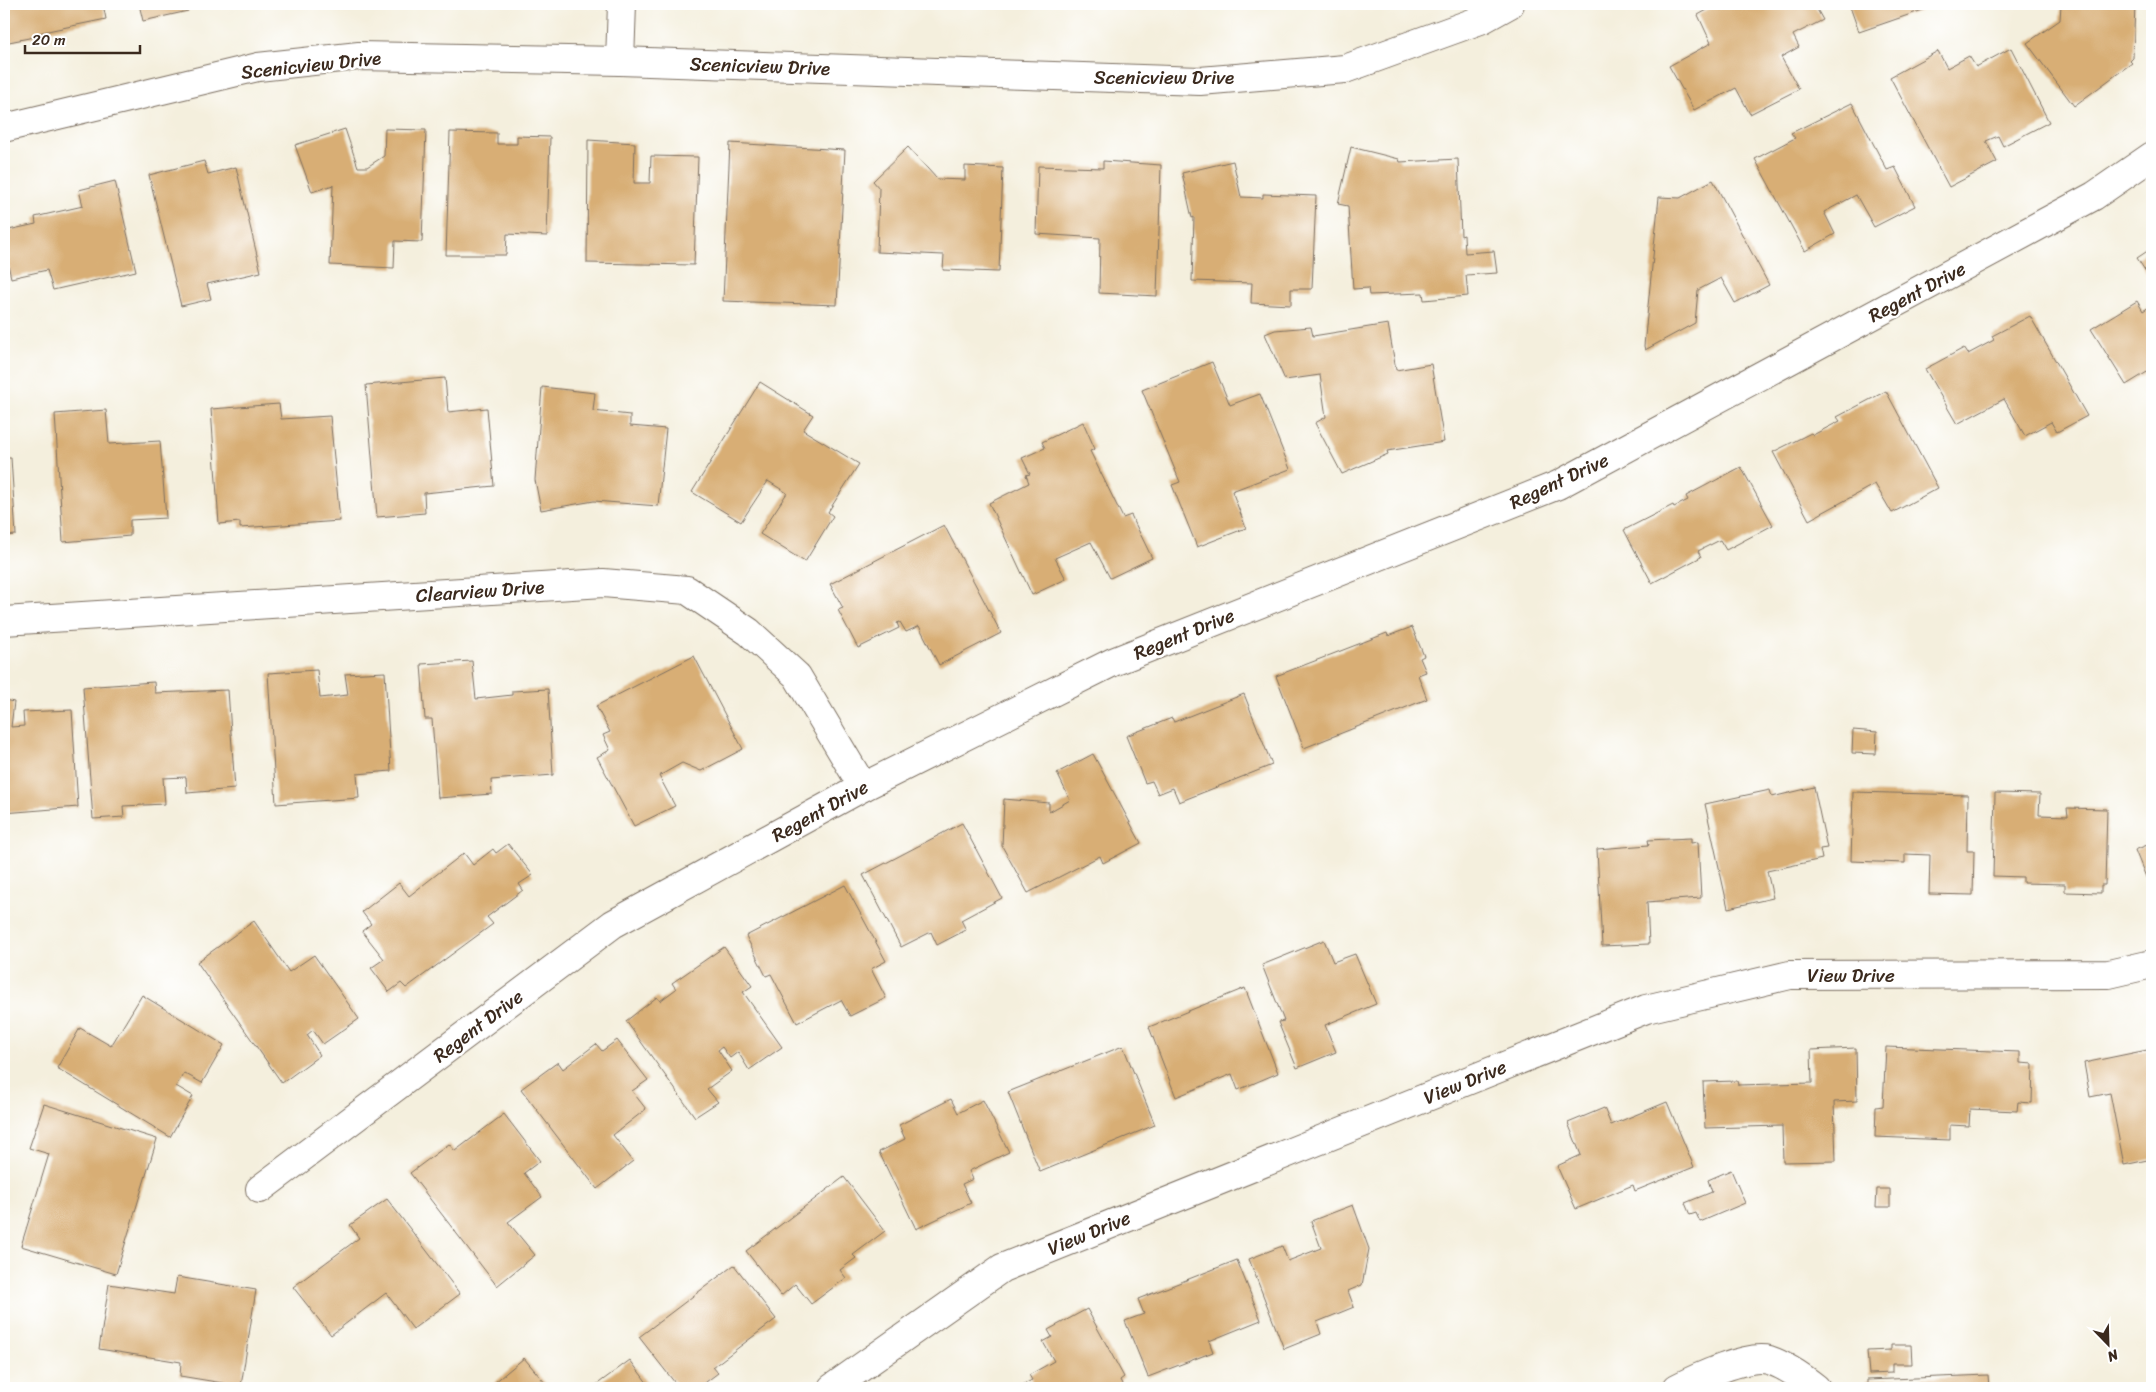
<svg xmlns="http://www.w3.org/2000/svg" width="2156" height="1392" viewBox="0 0 2156 1392" font-family="Sriracha,sans-serif">
  <style>
    .building { fill: #d8ae74 }
    .lines { fill: none; stroke-linecap: round; stroke-linejoin: round }
    .minor-casing { stroke: #7c6f61; stroke-width: 30 }
    .minor { stroke: #fff; stroke-width: 28 }
    .labels { text-anchor: middle; dominant-baseline: central; stroke-width: 5; stroke-linejoin: round; paint-order: stroke }
    .street-label { font-size: 19px; fill: #3b2a1e; stroke: #fff }
  </style>
  <rect width="100%" height="100%" fill="#fff"/>
  <filter id="ink" filterUnits="userSpaceOnUse"><feTurbulence type="fractalNoise" baseFrequency=".02" numOctaves="2"/><feDisplacementMap in="SourceGraphic" scale="10" xChannelSelector="R" yChannelSelector="G"/><feConvolveMatrix kernelMatrix="1 2 1 2 8 2 1 2 1" color-interpolation-filters="sRGB"/></filter>
  <filter id="wash" filterUnits="userSpaceOnUse"><feTurbulence type="fractalNoise" baseFrequency=".0096" numOctaves="4" result="noise"/><feDisplacementMap in="SourceGraphic" scale="20" xChannelSelector="R" yChannelSelector="G"/><feGaussianBlur stdDeviation="1.12" result="paint"/><feColorMatrix in="noise" values="0 0 0 0 0 0 0 0 0 0 0 0 0 0 0 0 0 1.4 0 .05"/><feComposite in="paint" operator="in"/></filter>
  <g filter="url(#wash)">
    <rect width="100%" height="100%" fill="#f4efdd"/>
    <g id="blocks">
      <g class="building">
        <path d="M4,4H103L106,19L38,33L39,36L4,43Z"/>
        <path d="M139,4H186L188,11L143,21Z"/>
        <path d="M1718,4H1814L1823,20L1793,35L1799,47L1781,57L1799,89L1750,114L1736,88L1694,110L1669,66L1711,43L1698,15Z"/>
        <path d="M1849,4H1940L1859,32Z"/>
        <path d="M2061,4H2135L2133,58L2130,61L2132,63L2074,106L2027,43L2060,20Z"/>
        <path d="M2011,48L2049,122L2003,146L1998,136L1986,141L1997,162L1949,187L1890,77L1938,51L1947,68L1969,56L1976,67Z"/>
        <path d="M1852,103L1887,170L1895,167L1915,206L1874,227L1856,195L1824,212L1835,234L1805,251L1755,159L1795,138L1791,133Z"/>
        <path d="M345,129L358,167H367L384,156L385,129L426,130L422,242L395,241L394,268L330,265L333,185L312,192L295,145Z"/>
        <path d="M450,132L497,133V144H517V136L550,137L547,236L507,234L506,255H446Z"/>
        <path d="M588,140L635,143L634,183H650L651,156L698,157L694,265L587,263Z"/>
        <path d="M730,143L845,150L837,305L723,301Z"/>
        <path d="M908,147L937,179L965,180V166L1003,168L999,272L943,270L944,255L877,252L879,188L873,181Z"/>
        <path d="M1351,147L1399,159L1400,162L1458,159L1461,236L1464,235L1465,253L1494,251L1497,273L1466,275L1468,296L1424,300L1423,293L1369,295L1368,288L1353,289L1348,206L1338,204Z"/>
        <path d="M204,161L208,174L236,167L261,272L207,284L211,299L181,306L149,175Z"/>
        <path d="M1103,161L1161,165L1157,296L1099,293L1100,238L1036,234L1038,166L1103,168Z"/>
        <path d="M1233,161L1241,197L1263,198V194L1316,196L1312,289H1291V305L1251,303L1252,283L1192,281L1194,217L1192,218L1182,173Z"/>
        <path d="M1713,180L1769,285L1735,303L1721,278L1698,290L1695,323L1645,350L1644,346L1659,197L1680,198Z"/>
        <path d="M115,181L136,271L53,290L47,270L11,278L4,246V231L36,224L35,217L83,206L79,190Z"/>
        <path d="M2152,248V281L2137,258Z"/>
        <path d="M2137,301L2143,311L2152,305V369L2126,385L2091,329Z"/>
        <path d="M2030,316L2087,416L2057,432L2051,422L2025,436L2004,399L1957,424L1925,369L1964,348L1968,354L1994,340L1992,336Z"/>
        <path d="M1388,324L1396,370L1431,364L1444,442L1387,451L1388,454L1342,474L1315,423L1326,417L1320,375L1285,380L1265,334L1275,330L1311,327L1313,336Z"/>
        <path d="M1212,362L1230,405L1260,394L1290,469L1232,491L1246,528L1197,547L1172,485L1180,482L1142,390Z"/>
        <path d="M445,378L448,412L487,408L494,486L424,493L425,513L377,517L366,385Z"/>
        <path d="M760,382L813,415L803,430L859,464L828,512L833,516L805,562L760,534L787,493L768,481L741,522L692,492Z"/>
        <path d="M542,387L595,393L593,411L630,415V426L666,429L658,506L594,501L541,510L535,480Z"/>
        <path d="M1886,391L1938,488L1892,513L1875,484L1809,520L1773,452L1811,433L1813,435L1840,421L1837,417Z"/>
        <path d="M279,404L281,419L330,416L340,521L240,528V522L219,524L211,409Z"/>
        <path d="M106,410L109,444L160,441L166,518L130,520V536L63,542L55,414Z"/>
        <path d="M1083,422L1095,449L1090,451L1123,518L1131,515L1152,558L1110,578L1091,542L1055,558L1066,579L1032,595L989,503L1029,483L1026,475L1030,474L1022,458L1045,448L1042,442Z"/>
        <path d="M4,458H11L16,535L4,536Z"/>
        <path d="M1741,467L1773,525L1726,550L1720,540L1698,551L1701,557L1652,583L1624,530L1673,505L1674,507L1688,500L1686,496Z"/>
        <path d="M944,525L1001,633L939,665L919,626L906,632L900,622L897,623L899,628L858,648L838,610L843,608L830,584Z"/>
        <path d="M1412,627L1424,656L1420,658L1426,672L1418,675L1427,699L1304,748L1276,676L1387,633L1388,636Z"/>
        <path d="M694,656L743,749L701,771L682,763L659,776L675,806L634,826L597,757L610,750L603,735L610,732L596,706Z"/>
        <path d="M472,661L476,699L512,695V691L548,689L553,775L491,780L492,794L438,798L432,719H425L421,664Z"/>
        <path d="M317,670L320,698L348,695L345,674L385,672L391,771L357,774L359,798L276,804L268,673Z"/>
        <path d="M154,682L155,693L228,690L235,789L187,793L186,777L163,778L165,804L123,806L124,817L93,819L83,687Z"/>
        <path d="M1244,694L1272,765L1179,802L1173,788L1158,794L1152,781L1145,783L1126,736L1172,718L1174,722Z"/>
        <path d="M4,700L14,702L11,727L24,726L23,712L72,710L78,807L4,813Z"/>
        <path d="M1853,730L1877,732L1876,754L1852,753Z"/>
        <path d="M1093,754L1141,843L1103,863L1100,856L1028,893L1002,846L1004,799L1049,803V812L1070,800L1057,773Z"/>
        <path d="M1814,787L1827,848L1820,849L1822,859L1767,871L1773,898L1728,908L1705,804L1770,790L1772,797Z"/>
        <path d="M1853,792L1968,795L1967,851H1974L1973,895L1929,894L1930,855L1905,854V863L1851,861Z"/>
        <path d="M1995,793L2040,794L2039,815L2068,816L2067,808L2107,809L2105,885H2101V893L2065,892V884L2023,883V877L1993,876Z"/>
        <path d="M4,817H5L7,848H4Z"/>
        <path d="M962,823L1002,898L961,920L966,930L937,945L931,932L901,947L863,875Z"/>
        <path d="M1691,838V843L1698,842L1701,898L1647,902L1649,944L1602,946L1597,849L1649,845L1648,840Z"/>
        <path d="M2152,843V892L2135,850Z"/>
        <path d="M508,844L533,875L519,884L523,890L487,917L493,924L406,988L401,983L389,992L371,968L384,959L362,931L371,924L362,912L399,883L409,896L464,853L473,865L493,849L496,853Z"/>
        <path d="M845,885L886,961L871,969L886,998L850,1016L841,1000L797,1023L771,974L766,976L746,936Z"/>
        <path d="M254,921L289,972L314,955L359,1019L323,1044L313,1030L307,1035L320,1055L282,1083L197,962Z"/>
        <path d="M1324,940L1333,962L1355,954L1376,1004L1325,1025L1336,1052L1297,1068L1278,1022L1284,1021L1262,965Z"/>
        <path d="M724,947L752,986L743,992L782,1047L749,1070L738,1052L730,1058L722,1047L718,1050L732,1071L707,1089L718,1102L695,1117L626,1021L657,997L660,1001L676,989L672,983Z"/>
        <path d="M1245,988L1278,1073L1238,1090L1232,1074L1176,1097L1149,1027Z"/>
        <path d="M142,995L224,1045L202,1083L184,1073L176,1086L193,1096L170,1137L57,1068L80,1028L111,1046Z"/>
        <path d="M617,1040L648,1080L632,1091L646,1109L613,1135L633,1161L597,1189L521,1089L558,1062L563,1069L596,1044L602,1051Z"/>
        <path d="M1123,1046L1155,1125L1040,1172L1008,1092Z"/>
        <path d="M1886,1047L2020,1052V1063L2033,1064L2032,1103L2018,1102L2017,1111L1970,1109L1969,1126L1950,1125V1140L1875,1137L1876,1107L1883,1106Z"/>
        <path d="M1856,1048L1857,1101L1834,1102L1836,1161L1783,1162L1782,1126L1705,1128L1703,1082L1737,1081L1738,1085L1812,1083L1811,1050Z"/>
        <path d="M2152,1049V1159L2124,1165L2110,1093L2090,1097L2084,1063Z"/>
        <path d="M951,1099L958,1113L983,1100L1009,1152L969,1171L973,1179L962,1184L971,1203L916,1229L879,1152L905,1139L899,1125Z"/>
        <path d="M1667,1102L1694,1167L1635,1191L1633,1185L1576,1209L1557,1166L1581,1155L1568,1123L1604,1108L1611,1125Z"/>
        <path d="M44,1104L157,1139L116,1274L21,1246L49,1154L29,1148Z"/>
        <path d="M504,1114L540,1161L524,1173L542,1197L508,1222L535,1255L497,1286L410,1173L449,1144L455,1151Z"/>
        <path d="M1731,1170L1745,1203L1700,1222L1696,1213L1690,1215L1685,1203L1712,1192L1708,1180Z"/>
        <path d="M844,1177L885,1231L853,1255L856,1258L840,1270L846,1278L811,1304L795,1284L781,1296L746,1251Z"/>
        <path d="M1877,1189H1890V1207H1876Z"/>
        <path d="M387,1199L460,1294L413,1329L386,1293L331,1335L293,1287L359,1238L350,1225Z"/>
        <path d="M1353,1205L1369,1249L1362,1285L1348,1291L1354,1307L1317,1322L1321,1334L1284,1349L1249,1259L1282,1246L1288,1261L1321,1248L1311,1221Z"/>
        <path d="M1237,1260L1261,1320L1209,1341L1213,1352L1148,1377L1125,1321L1144,1314L1138,1299Z"/>
        <path d="M734,1265L776,1319L713,1367L718,1373L698,1388H679L639,1337Z"/>
        <path d="M177,1277L256,1290L241,1386L180,1376L181,1362L99,1349L109,1284L174,1294Z"/>
        <path d="M1087,1309L1124,1377L1120,1380L1124,1388H1016L1032,1380L1029,1375L1054,1361L1043,1342L1052,1337L1048,1330Z"/>
        <path d="M1891,1345H1911L1912,1364H1892V1373L1869,1374L1867,1351L1891,1350Z"/>
        <path d="M524,1358L546,1384L540,1388H498L494,1383Z"/>
        <path d="M630,1360L651,1388H592Z"/>
        <path d="M1988,1375L1989,1388H1867V1380Z"/>
      </g>
    </g>
  </g>
  <g filter="url(#ink)">
    <use href="#blocks" fill-opacity="0" stroke="#7c6f61" stroke-width="1"/>
    <g class="lines">
      <g class="minor-casing">
        <g id="minor">
          <path d="M620,61L622,4"/>
          <path d="M4,128L258,67L359,56L620,61L1200,81L1345,69L1483,19L1510,4"/>
          <path d="M4,621L603,583L687,590L749,632L797,676L863,787"/>
          <path d="M260,1189L613,924L863,787L1113,662L1558,485L2094,196L2152,156"/>
          <path d="M832,1388L1002,1268L1646,1009L1790,975L2109,974L2152,964"/>
          <path d="M1677,1388C1696,1378 1748,1354 1769,1360C1787,1366 1802,1377 1816,1388"/>
        </g>
      </g>
      <use href="#minor" class="minor"/>
    </g>
  </g>
  <g class="labels">
    <g class="street-label">
      <text transform="translate(311 65) rotate(-6)">Scenicview Drive</text>
      <text transform="translate(760 66) rotate(2)">Scenicview Drive</text>
      <text x="1164" y="77">Scenicview Drive</text>
      <text transform="translate(1917 292) rotate(-28)">Regent Drive</text>
      <text transform="translate(1559 481) rotate(-25)">Regent Drive</text>
      <text transform="translate(480 591) rotate(-4)">Clearview Drive</text>
      <text transform="translate(1184 634) rotate(-22)">Regent Drive</text>
      <text transform="translate(820 811) rotate(-29)">Regent Drive</text>
      <text x="1851" y="975">View Drive</text>
      <text transform="translate(478 1026) rotate(-37)">Regent Drive</text>
      <text transform="translate(1465 1082) rotate(-22)">View Drive</text>
      <text transform="translate(1089 1233) rotate(-22)">View Drive</text>
    </g>
  </g>
  <rect width="2156" height="1392" fill="none" stroke="#fff" stroke-width="20"/>
  <g transform="translate(2108 1344) rotate(157)" stroke="#ffffff" stroke-width="4" paint-order="stroke">
  <path d="M0-4L9 19L0 12L-9 19Z" fill="#3b2a1e"/>
  <text y="-8" font-size="14" font-weight="bold" text-anchor="middle" fill="#3b2a1e">N</text>
  </g>
  <path d="M25 45v8h115v-8" fill="none" stroke="#3b2a1e" stroke-width="2.5"/>
  <text x="32" y="45" font-size="15" fill="#3b2a1e" stroke="#ffffff" stroke-width="4" paint-order="stroke">20 m</text>
</svg>
